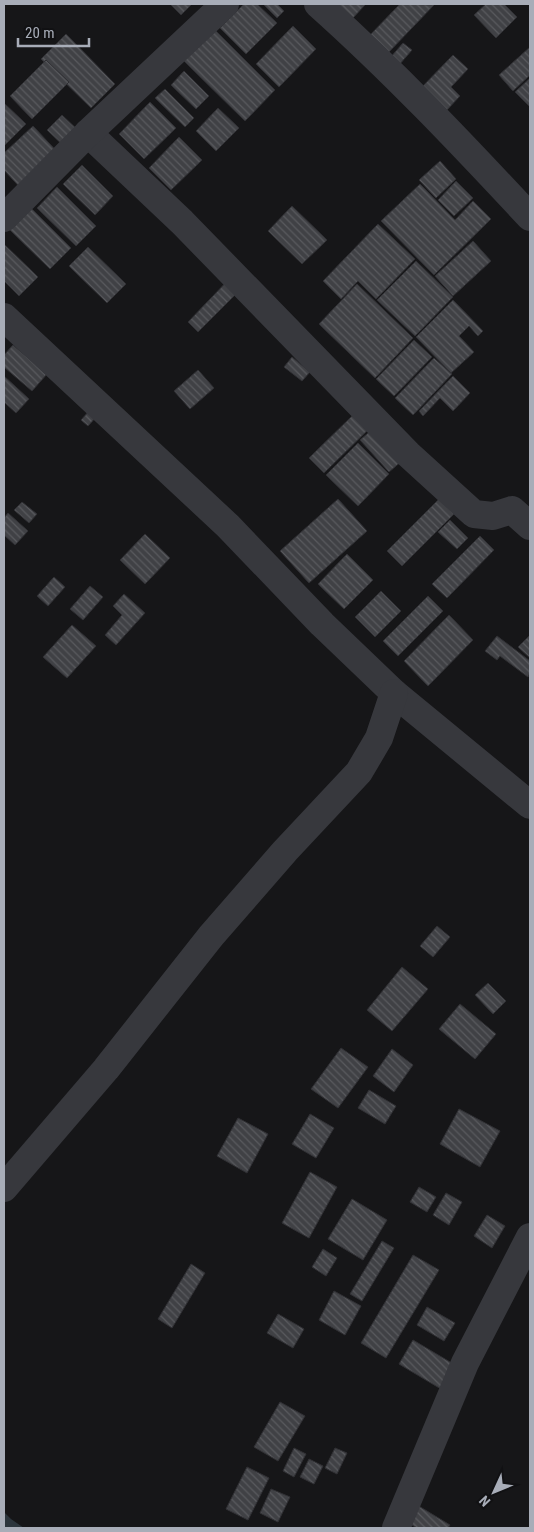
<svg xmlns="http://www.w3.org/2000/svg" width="534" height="1532" viewBox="0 0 534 1532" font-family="'Roboto Condensed',sans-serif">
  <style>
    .water { fill: #2c353c }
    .building { fill: url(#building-back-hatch); stroke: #303034 }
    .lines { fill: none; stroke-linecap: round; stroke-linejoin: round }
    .street { stroke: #37383d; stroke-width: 28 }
  </style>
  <defs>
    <pattern id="building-back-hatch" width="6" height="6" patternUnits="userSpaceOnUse" patternTransform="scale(1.25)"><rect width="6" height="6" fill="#404145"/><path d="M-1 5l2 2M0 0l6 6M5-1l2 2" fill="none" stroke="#595a5e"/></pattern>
  </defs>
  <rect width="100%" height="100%" fill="#161618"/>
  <path class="water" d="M4,1512L11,1519L24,1528H4Z"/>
  <g class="building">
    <path d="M170,4H192L181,15Z"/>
    <path d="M244,4H257L277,23L246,54L220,28Z"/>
    <path d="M263,4H277L284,11L277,18Z"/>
    <path d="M334,4H364L365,5L351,20Z"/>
    <path d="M400,4L434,5L387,54L369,36Z"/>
    <path d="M486,4H504L517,17L496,38L474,15Z"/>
    <path d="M293,26L316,49L279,87L256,64Z"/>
    <path d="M215,30L275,90L245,121L184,61Z"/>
    <path d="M66,34L115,84L91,108L41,59Z"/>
    <path d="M403,43L412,50L399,65L390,58Z"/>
    <path d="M530,47V75L513,91L499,75Z"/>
    <path d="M453,55L468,69L451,87L460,96L445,112L420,89Z"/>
    <path d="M46,60L69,82L32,119L10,96Z"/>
    <path d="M184,71L209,96L196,109L171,85Z"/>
    <path d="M530,78V107L515,92Z"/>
    <path d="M165,89L194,118L185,127L155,98Z"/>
    <path d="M150,102L176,128L144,159L119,134Z"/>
    <path d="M4,103L26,124L4,146Z"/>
    <path d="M218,108L239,128L216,151L196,131Z"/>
    <path d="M62,115L83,135L68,150L47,130Z"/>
    <path d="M33,126L63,158L26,194L4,170V153Z"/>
    <path d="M179,137L202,160L171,190L149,168Z"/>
    <path d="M440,161L456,179L436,198L419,180Z"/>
    <path d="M82,165L113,196L95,215L63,184Z"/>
    <path d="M456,181L473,198L454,216L438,200Z"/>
    <path d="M420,184L455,220L473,201L491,219L434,275L381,221Z"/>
    <path d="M57,187L96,226L76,246L37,208Z"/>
    <path d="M292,206L327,240L302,264L268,231Z"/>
    <path d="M31,208L71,248L50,269L9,229Z"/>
    <path d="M378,224L415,259L376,299L358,281L341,299L323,281Z"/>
    <path d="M473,241L491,261L453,296L435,276Z"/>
    <path d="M4,244L38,277L19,296L4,281Z"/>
    <path d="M88,247L126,284L107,303L69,266Z"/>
    <path d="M416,261L453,297L415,336L377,300Z"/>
    <path d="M235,273L246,284L198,332L188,322Z"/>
    <path d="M357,284L413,338L375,378L319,324Z"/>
    <path d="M453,300L483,331L478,336L469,326L459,336L474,352L451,373L416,337Z"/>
    <path d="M414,340L432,357L394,396L376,379Z"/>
    <path d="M13,345L47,374L32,391L4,367V355Z"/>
    <path d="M292,357L310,372L302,381L284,367Z"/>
    <path d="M434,358L452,374L413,415L395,398Z"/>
    <path d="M198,370L214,388L190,409L174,391Z"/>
    <path d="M4,376L29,399L16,413L4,402Z"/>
    <path d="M453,376L470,393L453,411L440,398L423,416L419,411Z"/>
    <path d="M90,410L97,416L88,426L81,420Z"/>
    <path d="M352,416L380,418L324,473L309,458Z"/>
    <path d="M382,421L411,453L389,472L360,440Z"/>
    <path d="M358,443L389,474L358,506L326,475Z"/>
    <path d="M338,499L367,531L309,583L280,551Z"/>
    <path d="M439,499L454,514L402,566L387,551Z"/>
    <path d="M22,502L37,514L29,523L14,510Z"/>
    <path d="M8,513L28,531L15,545L4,535V518Z"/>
    <path d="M450,520L468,538L457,549L438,532Z"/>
    <path d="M145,534L170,558L145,584L120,560Z"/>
    <path d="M480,536L494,550L447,598L432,584Z"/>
    <path d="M347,554L373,580L344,609L318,584Z"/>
    <path d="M54,577L65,587L48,606L37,596Z"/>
    <path d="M90,586L103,597L83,620L70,609Z"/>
    <path d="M381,591L401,611L375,637L355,617Z"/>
    <path d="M124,594L145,613L116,645L105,635L122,615L113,606Z"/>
    <path d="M428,596L443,611L398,656L383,641Z"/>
    <path d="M449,615L473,640L428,686L404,661Z"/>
    <path d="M72,625L96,646L67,678L43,657Z"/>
    <path d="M530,635V658L518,647Z"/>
    <path d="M497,636L530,661V673L528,677L500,656L497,660L485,651Z"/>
    <path d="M437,926L450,937L433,957L420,946Z"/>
    <path d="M402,967L428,989L392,1031L367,1010Z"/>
    <path d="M488,983L506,1001L493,1014L475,995Z"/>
    <path d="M460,1004L496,1034L475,1059L439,1029Z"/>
    <path d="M341,1048L368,1067L338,1108L311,1089Z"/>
    <path d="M392,1049L413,1065L394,1092L373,1076Z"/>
    <path d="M369,1090L396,1106L385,1124L358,1108Z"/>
    <path d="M459,1109L500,1131L480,1167L440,1144Z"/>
    <path d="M310,1114L334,1128L316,1158L292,1144Z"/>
    <path d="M238,1118L268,1134L247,1173L217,1156Z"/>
    <path d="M310,1172L337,1187L309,1238L282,1223Z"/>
    <path d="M419,1187L436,1197L427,1212L410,1202Z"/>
    <path d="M446,1193L462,1202L449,1225L433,1215Z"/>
    <path d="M352,1199L387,1220L363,1260L328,1239Z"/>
    <path d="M487,1215L505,1226L492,1248L474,1236Z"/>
    <path d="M382,1241L394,1248L362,1301L350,1294Z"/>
    <path d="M323,1249L337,1258L326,1276L312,1267Z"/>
    <path d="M413,1255L439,1270L386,1358L361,1343Z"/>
    <path d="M191,1264L205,1273L172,1328L158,1319Z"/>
    <path d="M334,1291L361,1306L345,1335L319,1320Z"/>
    <path d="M427,1307L455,1323L444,1341L417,1325Z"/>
    <path d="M278,1314L304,1329L293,1348L267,1333Z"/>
    <path d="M413,1340L455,1365L441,1389L399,1364Z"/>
    <path d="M280,1402L305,1416L278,1461L254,1447Z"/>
    <path d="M294,1448L306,1454L294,1477L283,1471Z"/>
    <path d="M335,1448L347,1453L337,1474L325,1468Z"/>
    <path d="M309,1459L323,1466L314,1484L300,1477Z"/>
    <path d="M247,1467L269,1478L248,1520L226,1509Z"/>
    <path d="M271,1489L290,1497L278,1522L260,1513Z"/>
    <path d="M417,1505L450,1525L448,1528H417L407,1522Z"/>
  </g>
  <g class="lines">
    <g class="street">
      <path d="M318,4C393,71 462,144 530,217"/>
      <path d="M88,133L182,222L408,454L474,514L493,516L512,510L530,526"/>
      <path d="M4,218L88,133L225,4"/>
      <path d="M4,317L228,526L322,624L394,693L530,805"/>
      <path d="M4,1188L106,1069L211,936L285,851L359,772L379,738L394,693"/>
      <path d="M396,1528L465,1363L530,1237"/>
    </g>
  </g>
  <rect width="534" height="1532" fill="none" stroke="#a8adb8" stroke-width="10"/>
  <g transform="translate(494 1492) rotate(226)" stroke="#111113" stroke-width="4" paint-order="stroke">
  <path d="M0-4L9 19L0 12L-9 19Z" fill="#a8adb8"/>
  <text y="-8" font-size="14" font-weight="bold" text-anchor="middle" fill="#a8adb8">N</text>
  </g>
  <path d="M18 38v8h71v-8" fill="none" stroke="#a8adb8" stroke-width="2.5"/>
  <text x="25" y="38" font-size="15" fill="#a8adb8" stroke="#111113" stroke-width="4" paint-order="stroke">20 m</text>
</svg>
